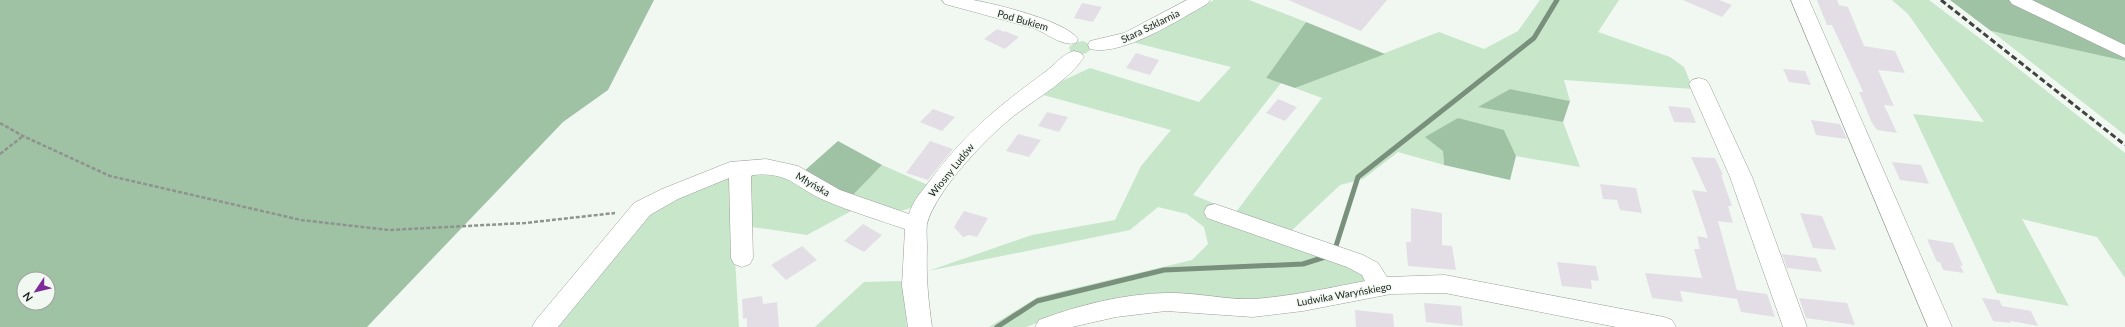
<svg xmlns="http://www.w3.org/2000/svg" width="2125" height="327" viewBox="0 0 2125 327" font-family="Lato,sans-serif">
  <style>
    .green { fill: #c7e6ca }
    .forest { fill: #a0c2a4; fill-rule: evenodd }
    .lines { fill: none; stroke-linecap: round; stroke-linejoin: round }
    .stream { stroke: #79917c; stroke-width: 5 }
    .building { fill: #e3dee6 }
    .minor-casing { stroke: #999f99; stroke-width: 1 }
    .path { stroke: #8e938f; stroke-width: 2.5; stroke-dasharray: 4 2; stroke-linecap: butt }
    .minor { fill: #fff; fill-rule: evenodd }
    .rail { stroke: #404341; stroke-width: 3; stroke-dasharray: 6 3; stroke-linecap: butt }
    .labels { text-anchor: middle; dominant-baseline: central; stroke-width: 3; stroke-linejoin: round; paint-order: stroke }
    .street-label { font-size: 10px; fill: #1f2220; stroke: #f1f8f1 }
  </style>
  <rect width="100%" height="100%" fill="#f1f8f1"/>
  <g class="green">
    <path d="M1214,0H1249L1306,22L1266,78L1281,83L1193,195L1236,212L1322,98L1295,88L1439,32L1484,49L1518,31L1540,0H1619L1598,32L1670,57L1684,67L1693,89L1564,80L1570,101L1510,89L1479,107L1563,122L1580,167L1516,156L1504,130L1443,151L1444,165L1398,152L1363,179L1340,185L1288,234L1362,270L1371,281L1307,296L1068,312L1026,327H989L1038,297L1192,260L1208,244L1204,227L1187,214L1158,207L1130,230L928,271L1032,235L1115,220L1141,166L1171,130L1036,93L1090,68L1199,102L1231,67L1132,42Z"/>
    <path d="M1892,0H1929L1986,43L2125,153V278L2097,237L2022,219L2069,306L1997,293L1913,114L1984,122L1908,14Z"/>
    <path d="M1991,31L2125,61V135Z"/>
    <path d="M1083,41L1089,44L1091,48C1087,56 1077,56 1070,51L1069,47L1076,42Z"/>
    <path d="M882,165L930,186C925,192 921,200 915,205C896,219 869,204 850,198Z"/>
    <path d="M773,171L853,210L807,235L746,226L748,175Z"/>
    <path d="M734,174L733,224L739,327H549L646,210Z"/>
    <path d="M902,281L907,327H815L864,282Z"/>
  </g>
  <g class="forest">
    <path d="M0,0H654L608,90L563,122L367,327H0ZM24,279H48V303H24Z"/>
    <path d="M1950,0H2125V61L1991,31Z"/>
    <path d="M1306,22L1385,54L1295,88L1266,78Z"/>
    <path d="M1510,89L1570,101L1563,122L1478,107Z"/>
    <path d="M1458,118L1504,130L1516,156L1510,180L1444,165L1443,151L1425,137Z"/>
    <path d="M838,141L882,165L850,198L802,173Z"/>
  </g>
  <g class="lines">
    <g class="stream">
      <path d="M1336,246L1358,177L1534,38L1557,0"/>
      <path d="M997,327L1037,301L1164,270L1303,264L1325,257"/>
    </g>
  </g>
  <g class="building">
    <path d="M1288,0H1387L1361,31Z"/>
    <path d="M1683,0H1719L1732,5L1722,17Z"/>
    <path d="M1817,0H1837L1839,5L1848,7L1864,46L1895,51L1905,73L1878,70L1894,106L1884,105L1897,133L1877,130L1872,123L1859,92H1863L1861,87L1832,25H1827Z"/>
    <path d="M1082,3L1102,7L1093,22L1074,18Z"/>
    <path d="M997,29L1004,32L1005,31L1019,37L1005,49L984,39Z"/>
    <path d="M1136,53L1159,60L1150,75L1126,68Z"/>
    <path d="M1783,69L1805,71L1811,85L1789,82Z"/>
    <path d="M1278,99L1297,107L1285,121L1266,113Z"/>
    <path d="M1668,106L1690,108L1696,123L1674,122Z"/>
    <path d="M933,109L955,117L942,131L920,122Z"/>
    <path d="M1047,112L1068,117L1059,132L1038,126Z"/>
    <path d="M1811,120L1840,124L1847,139L1816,135Z"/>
    <path d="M1018,134L1041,140L1029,157L1006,151Z"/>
    <path d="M930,141L953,149L928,180L906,173Z"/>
    <path d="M1691,157L1715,158L1723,175H1721L1732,206H1728L1733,223L1718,221L1737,290L1767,294L1775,317L1741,312L1737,299L1687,292L1680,291L1683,302L1652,298L1645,273L1702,278L1694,249H1700L1697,236L1708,238L1692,190L1707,192Z"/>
    <path d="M1892,162L1921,165L1929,184L1900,180Z"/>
    <path d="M1600,184L1636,188L1642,213L1620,210L1617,200L1603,199Z"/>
    <path d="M1411,208L1442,213V245L1452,246L1456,270L1408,266L1406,242H1411Z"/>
    <path d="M964,211L988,218L977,237L969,235L963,237L954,227Z"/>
    <path d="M1800,213L1822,216L1836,250L1813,248Z"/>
    <path d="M863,224L882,235L864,252L844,241Z"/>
    <path d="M1927,239L1953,243L1963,266L1960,265L1964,273L1943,270L1940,262H1937Z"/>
    <path d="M802,246L817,260L786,280L771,265Z"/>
    <path d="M1782,254L1816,258L1822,272L1787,268Z"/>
    <path d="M1557,262L1596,266L1599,281L1591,280L1592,289L1562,286Z"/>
    <path d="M762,296L763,304L777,302L779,327H747V318L743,319L742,299Z"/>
    <path d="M1799,298L1847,303L1855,325L1806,318Z"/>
    <path d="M1982,298L1999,300L2002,306L2031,311L2038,326L2010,321L2011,323L1993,321Z"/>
    <path d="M1424,303L1461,306L1463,326L1426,322Z"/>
    <path d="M1355,310L1393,314L1394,327H1356Z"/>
  </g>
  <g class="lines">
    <g class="minor-casing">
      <g id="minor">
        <path d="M942,0C952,0 963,0 973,0C996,4 1066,21 1078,39L1076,43C1062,47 1047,33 1033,28L945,4Z"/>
        <path d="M1187,0H1210L1207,4C1180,19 1122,57 1090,49L1088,45L1090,41L1124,33Z"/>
        <path d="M1791,0H1809L1952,327H1928Z"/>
        <path d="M2009,0H2032L2125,45V58L2012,4Z"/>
        <path d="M1074,51L1081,53L1084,57C1069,80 1040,96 1019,112C991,132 935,191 927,224C926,231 927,240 927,248C926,277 928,298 932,327H908L902,286L905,229C879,220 852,212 826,201C795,188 790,171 752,175L751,177L753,258L750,264L742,267L734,264L731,258L729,178L678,199L650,215L558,327H532L536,320L634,203L662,189L730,162L766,159L798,166L840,190L909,214C913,200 923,190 932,178C966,132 999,106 1045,72C1055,65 1062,54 1074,51Z"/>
        <path d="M1699,78L1706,80L1709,84L1752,177L1807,327H1783L1730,177L1689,84L1692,80Z"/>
        <path d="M1215,204L1363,255L1378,263L1387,277L1445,275L1664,317L1672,320L1676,327H1616L1445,293L1391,294L1303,311L1253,317L1166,311L1116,317L1072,327H1035L1039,320C1079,305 1123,294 1166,293C1195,292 1225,300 1254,299C1292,296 1329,288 1365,281L1362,275L1347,267L1207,218L1204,212L1207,206Z"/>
      </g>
    </g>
    <g class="path">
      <path d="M0,123L23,136L110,176L301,220L389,230L525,223L615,213"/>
      <path d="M0,154L23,136"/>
    </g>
    <use href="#minor" class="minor"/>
    <path class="rail" d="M1941,0L2125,145"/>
  </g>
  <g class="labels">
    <g class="street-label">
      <text transform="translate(1023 20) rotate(16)">Pod Bukiem</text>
      <text transform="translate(1150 26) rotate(-26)">Stara Szklarnia</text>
      <text transform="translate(951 170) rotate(-51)">Wiosny Ludów</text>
      <text transform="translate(813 184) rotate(30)">Młyńska</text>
      <text transform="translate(1344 294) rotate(-10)">Ludwika Waryńskiego</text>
    </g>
  </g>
  <g transform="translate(36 291) rotate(235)"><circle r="19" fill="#f1f8f1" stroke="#9da29d"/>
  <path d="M0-3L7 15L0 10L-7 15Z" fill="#7e2b9a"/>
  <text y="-6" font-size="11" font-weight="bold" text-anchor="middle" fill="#1f2220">N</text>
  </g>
</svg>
